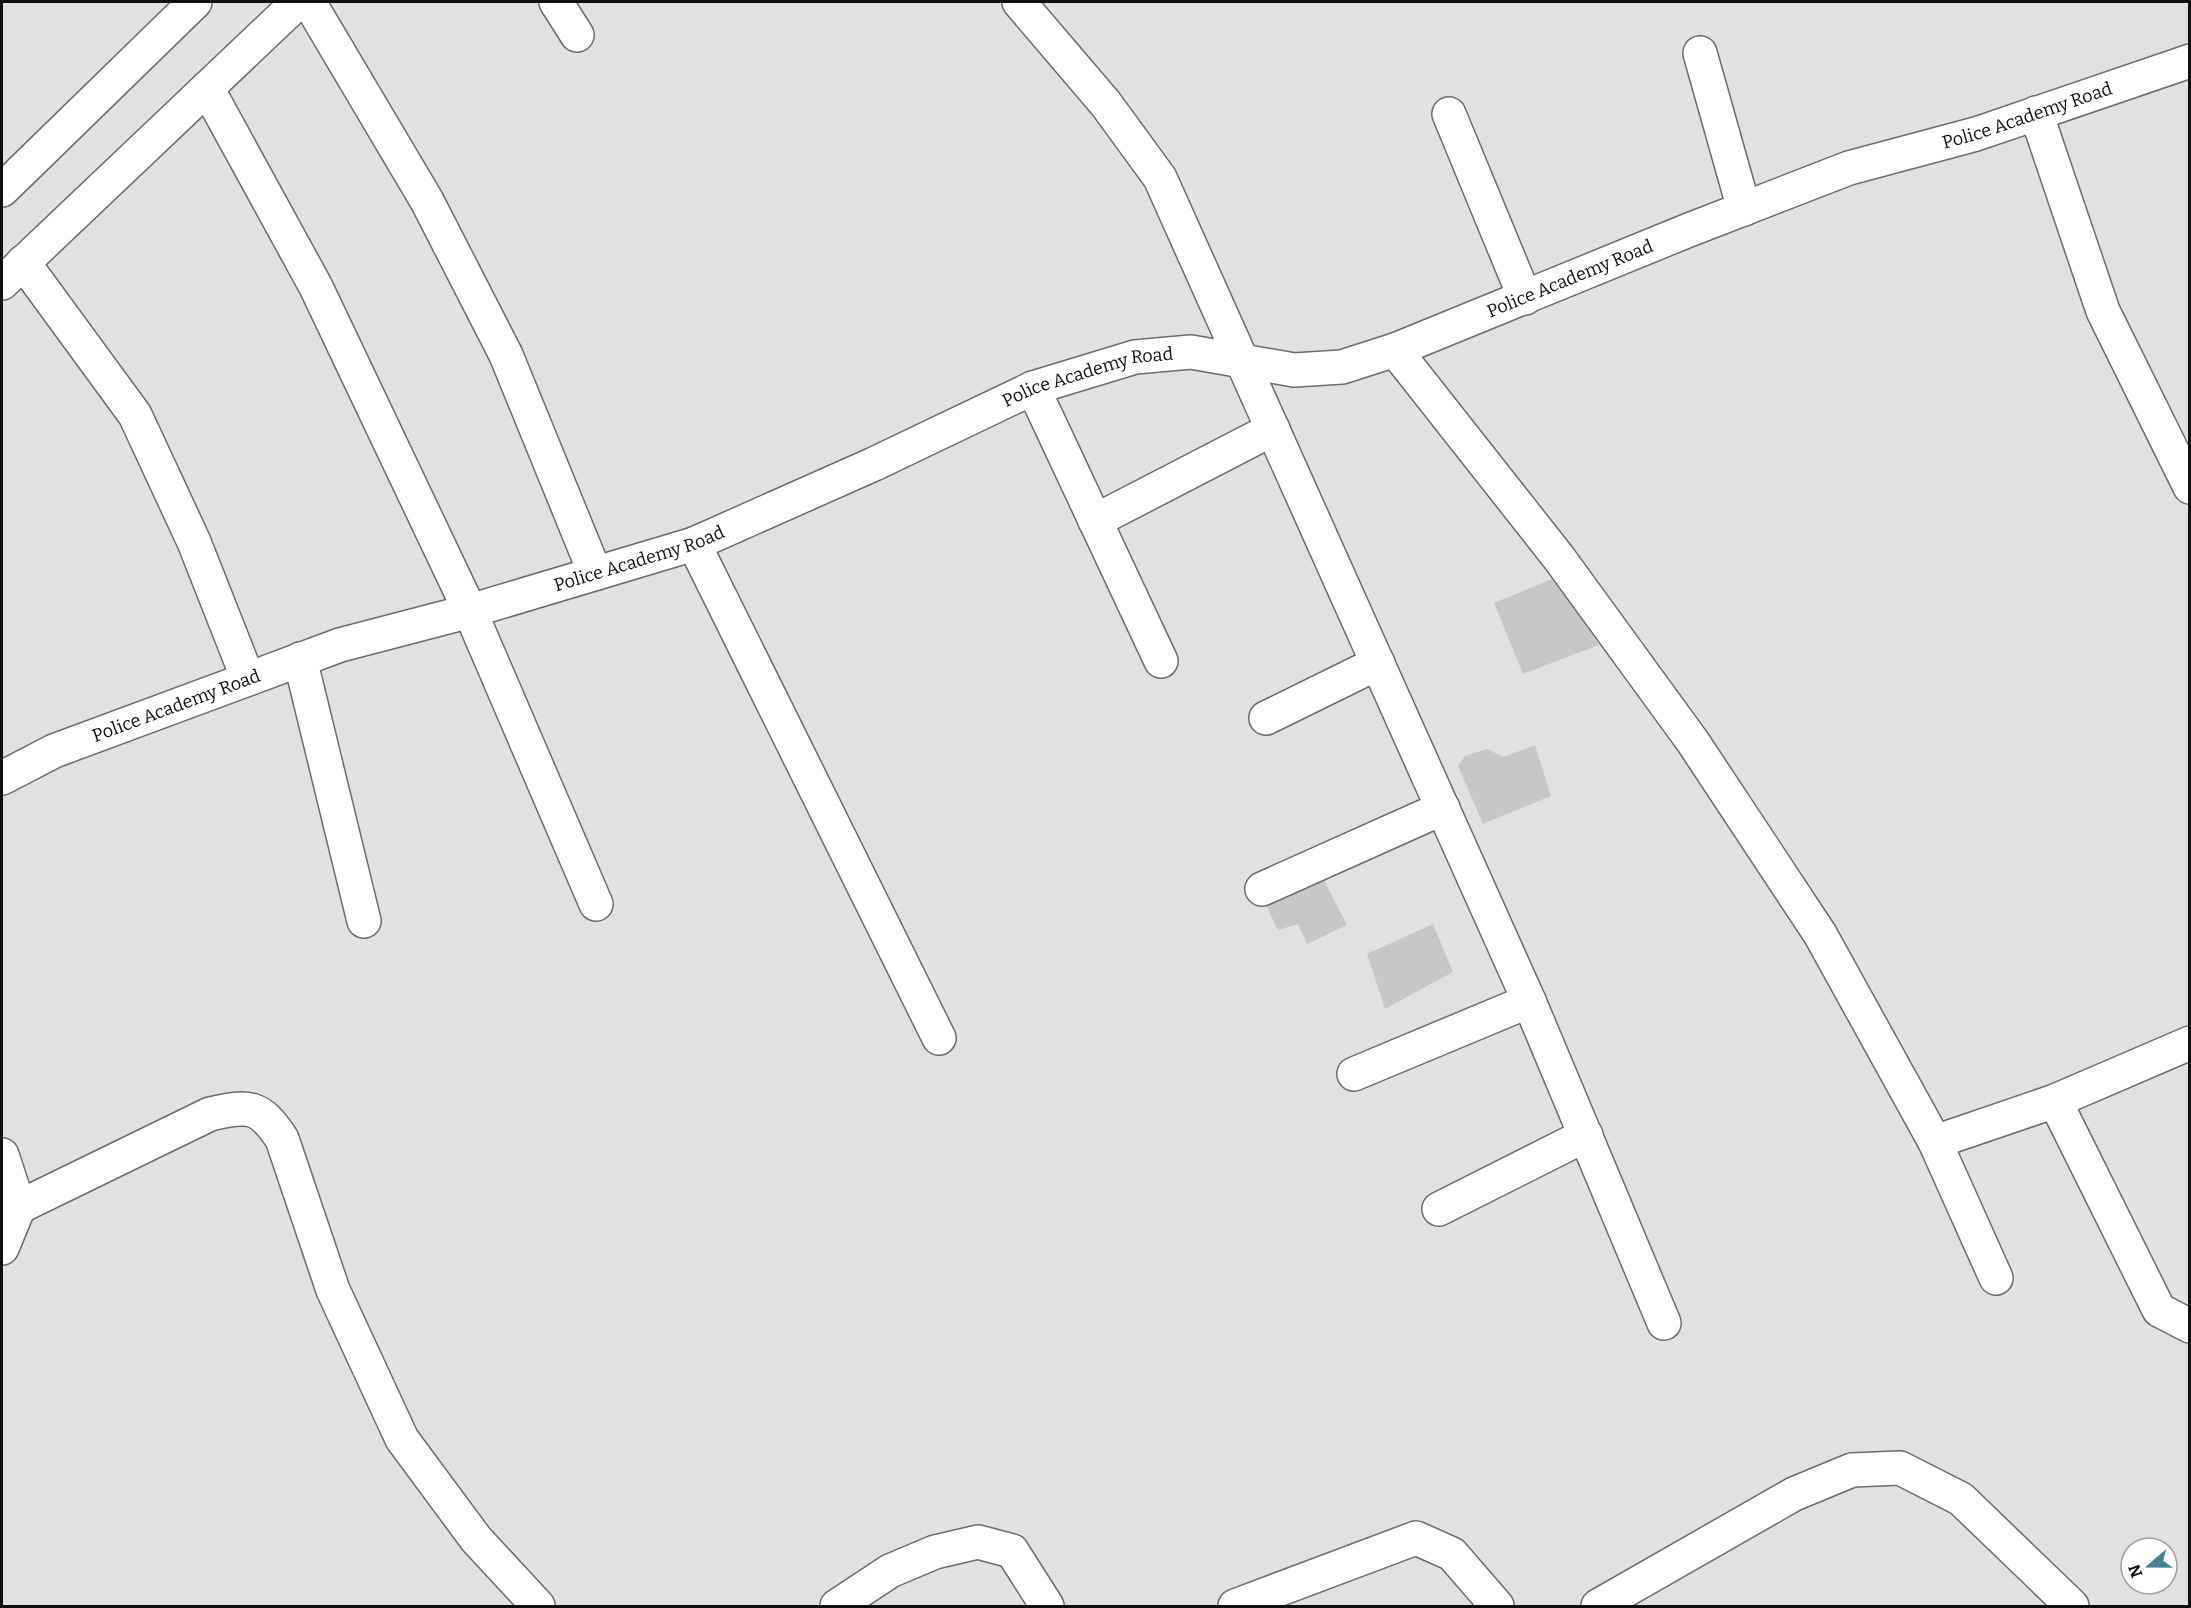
<svg xmlns="http://www.w3.org/2000/svg" width="2191" height="1608" viewBox="0 0 2191 1608" font-family="Bitter,serif">
  <style>
    .building { fill: #c9c7c6 }
    .lines { fill: none; stroke-linecap: round; stroke-linejoin: round }
    .minor-casing { stroke: #6c6c6e; stroke-width: 36 }
    .minor { stroke: #fff; stroke-width: 33 }
    .labels { text-anchor: middle; dominant-baseline: central; stroke-width: 4.5; stroke-linejoin: round; paint-order: stroke }
    .street-label { font-size: 18px; fill: #0f0f10; stroke: #fff }
  </style>
  <rect width="100%" height="100%" fill="#e0e1e3"/>
  <g class="building">
    <path d="M1557,577L1599,645L1523,674L1494,603Z"/>
    <path d="M1535,745L1551,796L1483,824L1458,766L1465,756L1487,749L1503,757Z"/>
    <path d="M1323,878L1347,925L1307,944L1298,924L1278,930L1265,903Z"/>
    <path d="M1433,924L1453,972L1385,1009L1367,954Z"/>
  </g>
  <g class="lines">
    <g class="minor-casing">
      <g id="minor">
        <path d="M309,2L427,201L506,355L595,573"/>
        <path d="M556,2L577,35"/>
        <path d="M1019,2L1106,104L1160,178L1529,1001L1664,1323"/>
        <path d="M1700,53L1744,209"/>
        <path d="M207,88L316,287L470,611L596,904"/>
        <path d="M2036,113L2103,311L2190,487"/>
        <path d="M1449,114L1525,298"/>
        <path d="M2,190L195,2"/>
        <path d="M23,262L135,415L194,542L248,679"/>
        <path d="M2,283L298,2"/>
        <path d="M1395,350L1559,558L1693,742L1820,934L1935,1142L2055,1101L2190,1043"/>
        <path d="M1033,388L1161,661"/>
        <path d="M1095,521L1273,429"/>
        <path d="M694,544L939,1038"/>
        <path d="M300,659L364,921"/>
        <path d="M1266,718L1378,663"/>
        <path id="s1" d="M2,778L54,751L340,645L470,611L694,544L874,464L1033,388L1135,357L1191,352L1294,370L1342,367L1395,350L1689,230L1849,168L1976,134L2190,61"/>
        <path d="M1262,889L1443,808"/>
        <path d="M1354,1074L1529,1001"/>
        <path d="M2055,1101L2159,1310L2190,1326"/>
        <path d="M1935,1142L1996,1278"/>
        <path d="M2,1155L19,1207L2,1248"/>
        <path d="M19,1207L210,1114C249,1105 260,1105 282,1139L333,1290L402,1439L476,1539L538,1606"/>
        <path d="M1439,1209L1586,1135"/>
        <path d="M837,1606L890,1571L935,1552L978,1542L1012,1551L1047,1606"/>
        <path d="M1235,1606L1416,1538L1452,1554L1497,1606"/>
        <path d="M1598,1606L1794,1494L1852,1470L1900,1468L1961,1499L2072,1606"/>
      </g>
    </g>
    <use href="#minor" class="minor"/>
  </g>
  <g class="labels">
    <g class="street-label">
      <text stroke="none"><textPath href="#s1" startOffset="2151">Police Academy Road</textPath></text>
      <text stroke="none"><textPath href="#s1" startOffset="1665">Police Academy Road</textPath></text>
      <text stroke="none"><textPath href="#s1" startOffset="1161">Police Academy Road</textPath></text>
      <text stroke="none"><textPath href="#s1" startOffset="675">Police Academy Road</textPath></text>
      <text stroke="none"><textPath href="#s1" startOffset="189">Police Academy Road</textPath></text>
    </g>
  </g>
  <rect width="2191" height="1608" fill="none" stroke="#0f0f10" stroke-width="6"/>
  <g transform="translate(2149 1566) rotate(250)"><circle r="28" fill="#ffffff" stroke="#9f9f9f" stroke-width="1.5"/>
  <path d="M0-4.5L10 22L0 15L-10 22Z" fill="#418495"/>
  <text y="-9" font-size="16" font-weight="bold" text-anchor="middle" fill="#0f0f10">N</text>
  </g>
</svg>
